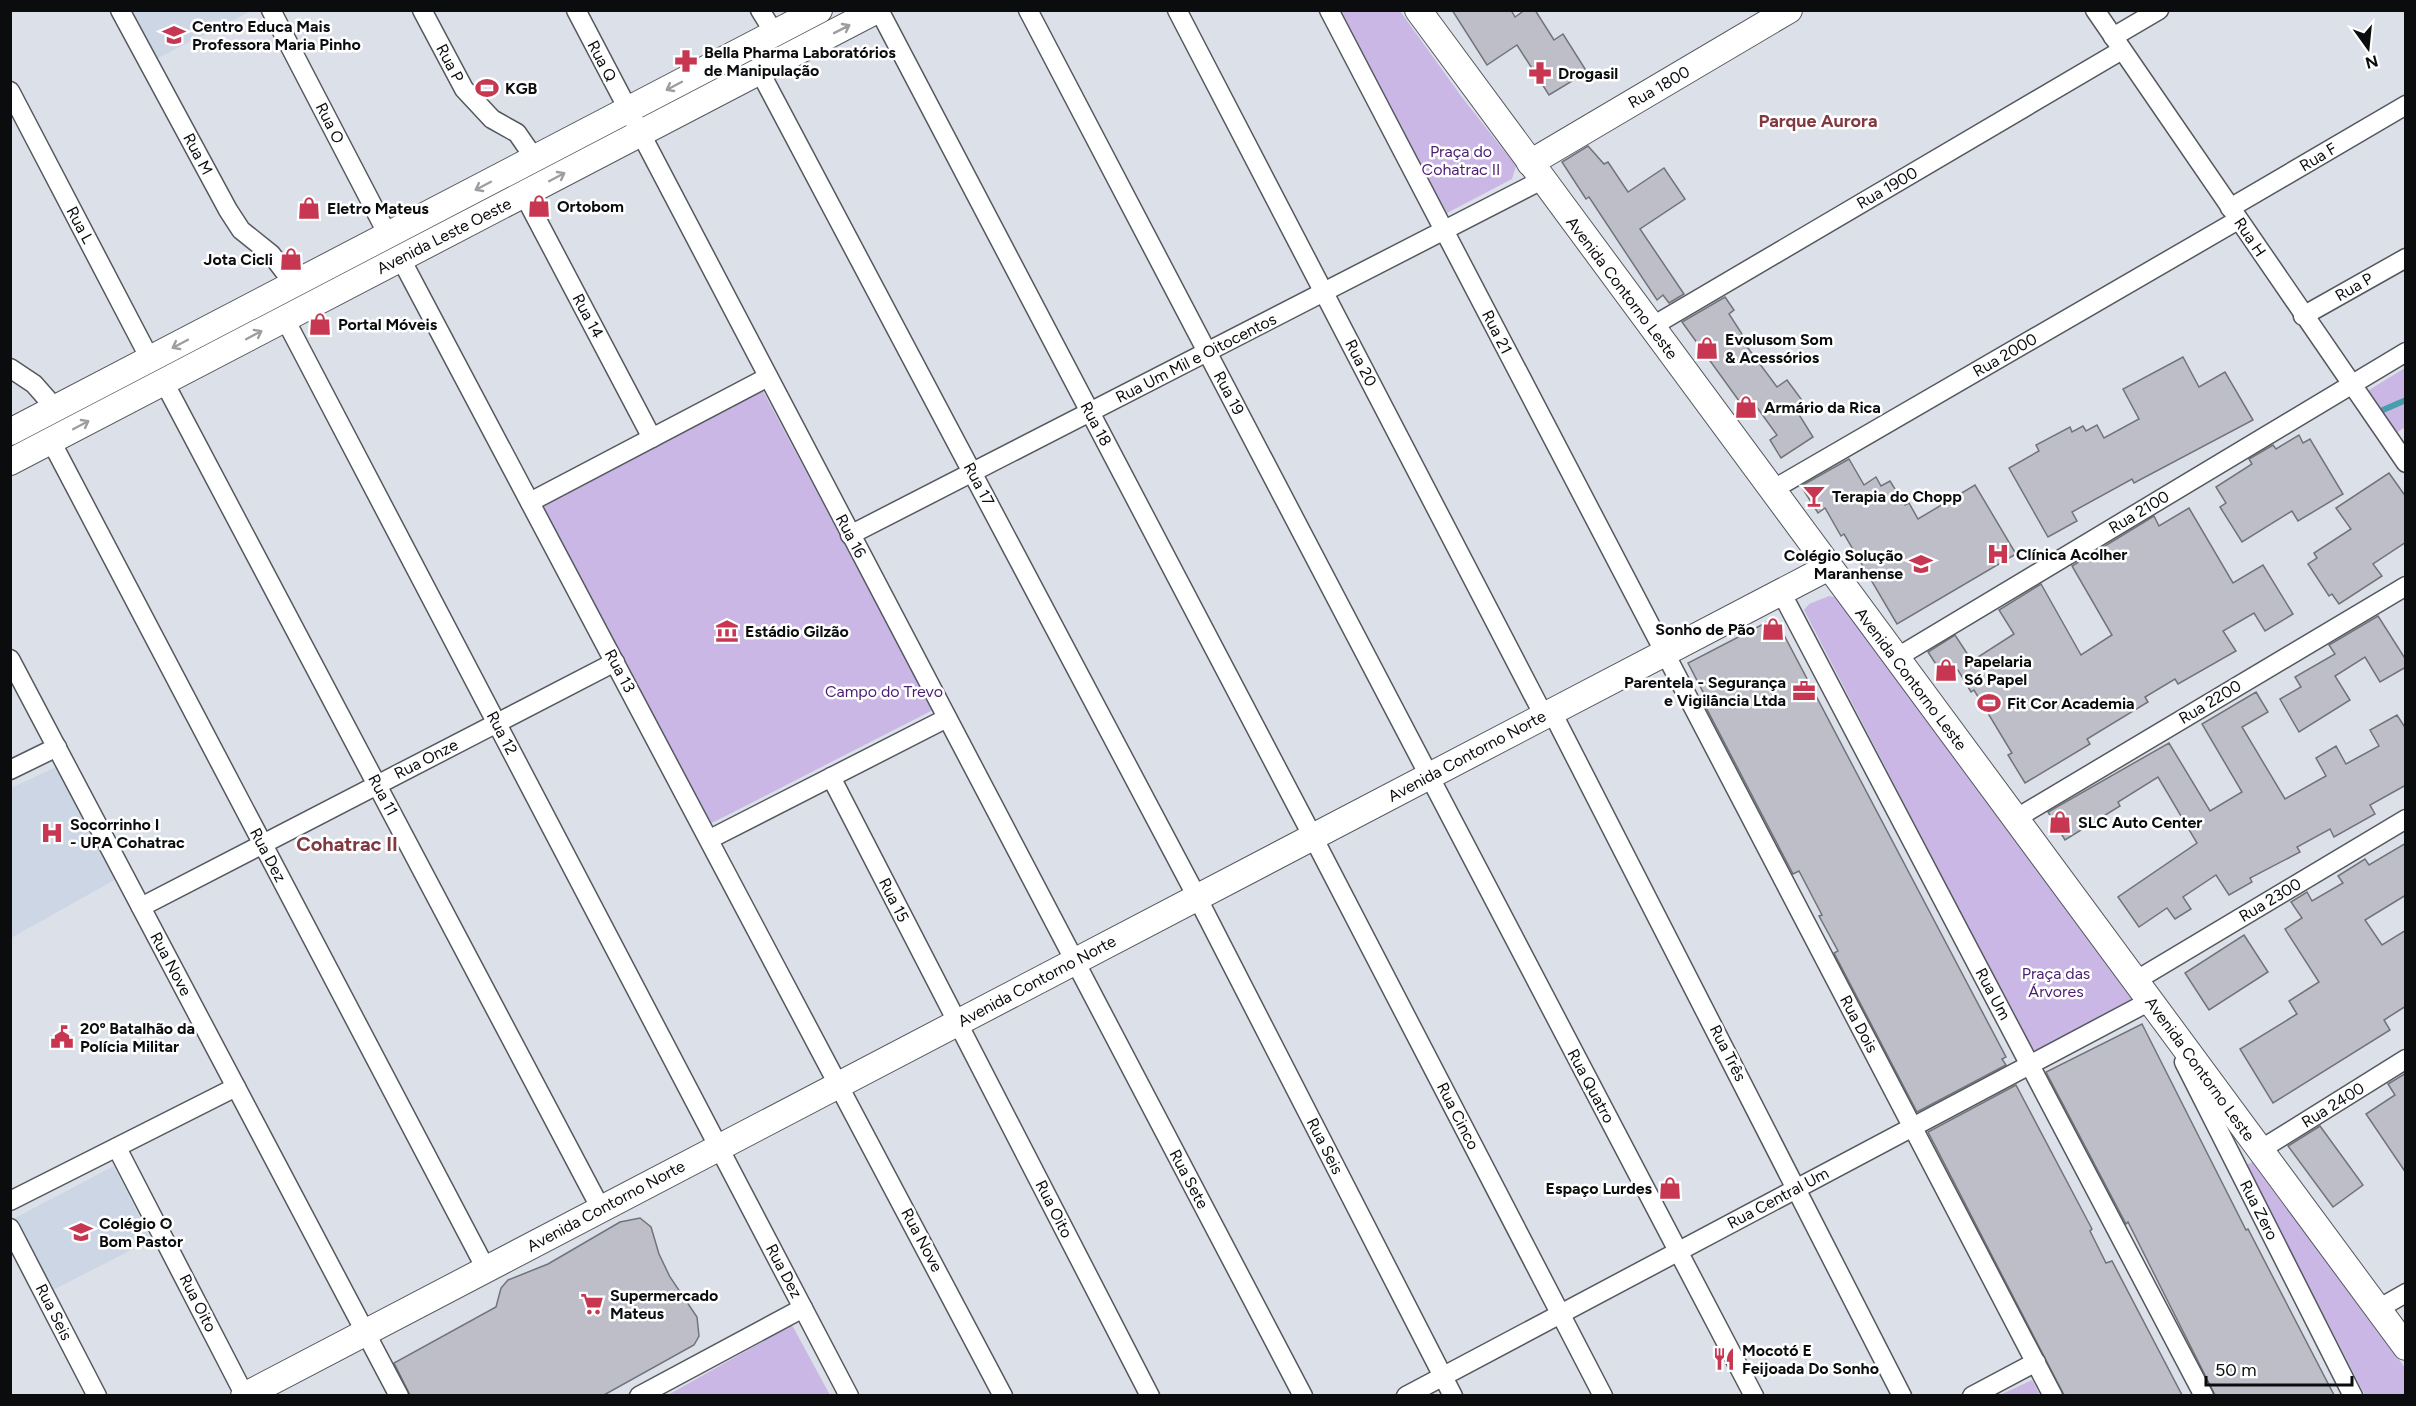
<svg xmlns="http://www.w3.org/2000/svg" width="2416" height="1406" viewBox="0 0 2416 1406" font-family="Figtree,sans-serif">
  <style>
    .built { fill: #ccd6e4 }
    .green { fill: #cab7e5 }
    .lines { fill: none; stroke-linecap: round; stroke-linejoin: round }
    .stream { stroke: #499ead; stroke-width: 6 }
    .building { fill: #bdbec7; stroke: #72737a; stroke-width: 1.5 }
    .street-casing { stroke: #54595f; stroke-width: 21 }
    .secondary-casing { stroke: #54595f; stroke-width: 28 }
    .street { stroke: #fff; stroke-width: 18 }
    .secondary { stroke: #fff; stroke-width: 26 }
    .oneway { stroke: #9d9e9f }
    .labels { text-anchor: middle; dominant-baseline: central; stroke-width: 5; stroke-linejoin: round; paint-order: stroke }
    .poi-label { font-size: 16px; font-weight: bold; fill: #0a0c0e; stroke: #fff; text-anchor: start }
    .street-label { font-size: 16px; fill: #0a0c0e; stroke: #fff }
    .park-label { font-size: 16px; fill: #4a1c72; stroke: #fff }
    .neighbourhood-label { font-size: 18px; font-weight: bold; fill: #803841; stroke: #fff }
    .quarter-label { font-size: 20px; font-weight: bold; fill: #803841; stroke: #fff }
  </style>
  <rect width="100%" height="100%" fill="#dce1e9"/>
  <g class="built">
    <path d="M132,11H251L156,59Z"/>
    <path d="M56,767L118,878L11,938V788Z"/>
    <path d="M114,1166L151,1240L47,1293L11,1220Z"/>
  </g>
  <g class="green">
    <path d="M1332,11H1400L1461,96L1516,166L1512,179L1447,213Z"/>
    <path d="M2405,368V427L2393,435L2364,393Z"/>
    <path d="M763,391L933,710L710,824L554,532L541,501Z"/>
    <path d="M1829,596L1844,599L2135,999L2040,1055L2029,1045L1804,610L1809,604Z"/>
    <path d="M2259,1159L2405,1368V1395H2365L2246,1165Z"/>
    <path d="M792,1325L830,1395H668Z"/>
    <path d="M2032,1380L2040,1395H2000Z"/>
  </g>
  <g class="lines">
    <path class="stream" d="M2383,410L2406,400"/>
  </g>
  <g class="building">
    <path d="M1452,10H1511L1515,17L1525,10H1535L1554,40L1563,34L1587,72L1549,95L1517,45L1487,65Z"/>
    <path d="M1588,146L1604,164L1608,162L1628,192L1664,168L1685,199L1640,229L1684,294L1669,303L1663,295L1657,300L1589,197L1586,199L1562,162Z"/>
    <path d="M1725,297L1734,310L1729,314L1742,334L1739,336L1777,387L1787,380L1807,407L1798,413L1813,437L1781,458L1770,440L1777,435L1756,406L1747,412L1682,322Z"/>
    <path d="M2183,357L2199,387L2225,372L2253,420L2134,483L2132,479L2072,512L2077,521L2048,537L2009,468L2039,451L2036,445L2070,427L2072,432L2083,426L2086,431L2097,425L2104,438L2139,419L2123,389Z"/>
    <path d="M2299,435L2303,443L2310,439L2343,494L2298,521L2292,511L2242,542L2220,507L2226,503L2216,487L2252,464L2249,459L2273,445L2276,449Z"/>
    <path d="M1849,459L1864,485L1876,477L1881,486L1890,481L1905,505L1909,503L1918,519L1975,485L2016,554L1897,624L1844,534L1841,536L1825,508L1818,513L1801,486Z"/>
    <path d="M2389,473L2406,497V542L2373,564L2382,576L2339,604L2332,594L2329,596L2308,564L2317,558L2314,553L2351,529L2336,508Z"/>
    <path d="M2189,508L2233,583L2263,565L2293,614L2265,631L2254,613L2223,631L2236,651L2178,684L2175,679L2145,697L2148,702L2087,739L2090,744L2025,783L2008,755L2012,753L1974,690L1971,692L1958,670L1945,678L1928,652L1955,635L1972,661L2014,634L1999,610L2041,584L2081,655L2112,635L2072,566L2154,516L2159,526Z"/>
    <path d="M2378,616L2406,660V667L2380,682L2365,657L2335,676L2350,700L2299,732L2280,699L2301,687L2295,677L2335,654L2329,645Z"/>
    <path d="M1775,618L2006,1057L2002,1059L2006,1065L1917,1112L1834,953L1838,951L1819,916L1822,915L1799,871L1793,874L1700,696L1704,694L1688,663Z"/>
    <path d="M2256,692L2268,712L2242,727L2285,799L2326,776L2316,758L2336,746L2346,764L2379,746L2370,730L2397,715L2406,729V785L2370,805L2375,814L2334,837L2330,829L2297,847L2300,852L2250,878L2252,882L2229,895L2216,875L2183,897L2191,909L2175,919L2167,908L2139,927L2118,897L2197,843L2158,777L2118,802L2120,806L2065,840L2048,812L2169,743L2210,811L2242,792L2202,724Z"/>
    <path d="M2406,843V895L2365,920L2382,945L2406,930V1006L2384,1020L2390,1030L2273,1103L2240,1049L2297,1014L2289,1001L2319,982L2285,929L2302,918L2291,902L2307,892L2312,901L2343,883L2338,876L2365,859L2369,865Z"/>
    <path d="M2244,935L2268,972L2209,1010L2185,973Z"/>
    <path d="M2142,1024L2246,1230L2248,1229L2334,1395H2215L2128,1222L2126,1224L2046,1072Z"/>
    <path d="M2406,1073V1173L2366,1114L2395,1095L2388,1084Z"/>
    <path d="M2016,1085L2092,1229L2090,1231L2106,1263L2112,1261L2182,1395H2064L1928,1132Z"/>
    <path d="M2320,1126L2363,1185L2333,1207L2288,1146Z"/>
    <path d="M640,1218L651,1227L659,1254L670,1277L697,1317L699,1336L694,1345L604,1395H410L394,1363L496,1307L501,1288L508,1280L548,1264L620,1222Z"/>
  </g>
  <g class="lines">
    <g class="street-casing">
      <g id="street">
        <path d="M120,10L228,210L241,230L271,254L294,284"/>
        <path d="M271,10L388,235"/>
        <path d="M422,10L464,89L492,119L517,133L535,159"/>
        <path d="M576,10L1303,1396"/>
        <path d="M760,10L775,34"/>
        <path d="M879,10L1313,837L1603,1396"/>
        <path d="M1028,10L1754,1396"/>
        <path d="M1177,10L1544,716"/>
        <path d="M1329,10L2053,1396"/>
        <path d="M2095,10L2406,463"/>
        <path d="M2113,37L2159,10"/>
        <path d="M760,72L1197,897L1453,1396"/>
        <path d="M10,91L150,359"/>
        <path d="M524,195L652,438"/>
        <path d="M2230,208L2406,105"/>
        <path d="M401,259L1003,1396"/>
        <path d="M2303,316L2406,258"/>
        <path d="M285,319L849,1396"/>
        <path d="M1651,327L2122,50"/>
        <path d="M10,368L34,384L56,409"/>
        <path d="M164,382L601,1209"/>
        <path d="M51,441L486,1269"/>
        <path d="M1772,490L2238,220"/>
        <path d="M530,502L768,377"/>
        <path d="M850,535L1542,180"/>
        <path d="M1781,592L2204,1396"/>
        <path d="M1896,658L2406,352"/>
        <path d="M10,659L399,1396"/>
        <path d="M1552,712L1902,1396"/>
        <path d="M10,770L57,747"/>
        <path d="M831,777L1150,1396"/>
        <path d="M2015,819L2406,586"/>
        <path d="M710,839L947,718"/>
        <path d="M141,907L615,662"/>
        <path d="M2135,981L2406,819"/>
        <path d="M2184,1062L2353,1396"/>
        <path d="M117,1148L245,1396"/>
        <path d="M2260,1150L2406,1059"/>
        <path d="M10,1201L236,1087"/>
        <path d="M10,1228L97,1396"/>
        <path d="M2378,1309L2406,1293"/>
        <path d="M639,1396L803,1308"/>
        <path d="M1406,1396L2150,1001"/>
        <path d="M1972,1396L2036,1362"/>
      </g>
    </g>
    <g class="secondary-casing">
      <g id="secondary">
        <path d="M1418,10L2406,1347"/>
        <path d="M1530,163L1789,10"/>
        <path d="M10,432L819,10"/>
        <path d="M10,462L877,10"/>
        <path d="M244,1396L1829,567"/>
      </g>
    </g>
    <use href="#street" class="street"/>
    <use href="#secondary" class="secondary"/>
  </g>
  <defs><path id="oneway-shaft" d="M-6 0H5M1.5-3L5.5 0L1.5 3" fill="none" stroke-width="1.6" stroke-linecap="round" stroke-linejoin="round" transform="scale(1.5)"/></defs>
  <g class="oneway">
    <use href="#oneway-shaft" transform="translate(842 29) rotate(-27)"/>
    <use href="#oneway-shaft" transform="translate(674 86) rotate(152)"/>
    <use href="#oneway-shaft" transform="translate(557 177) rotate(-28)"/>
    <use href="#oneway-shaft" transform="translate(483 186) rotate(152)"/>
    <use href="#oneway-shaft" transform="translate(254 335) rotate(-28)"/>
    <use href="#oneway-shaft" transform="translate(180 344) rotate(152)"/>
    <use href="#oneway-shaft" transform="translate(81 425) rotate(-28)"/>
  </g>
  <defs>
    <g id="school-bare" transform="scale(1.8)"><path d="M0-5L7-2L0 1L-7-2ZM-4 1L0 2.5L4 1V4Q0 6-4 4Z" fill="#c73752" stroke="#fff" stroke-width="2.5" paint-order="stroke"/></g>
    <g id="pharmacy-bare" transform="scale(1.8)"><path d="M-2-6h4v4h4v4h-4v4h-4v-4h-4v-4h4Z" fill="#c73752" stroke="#fff" stroke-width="2.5" paint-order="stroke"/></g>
    <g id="stadium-bare" transform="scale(1.8)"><path d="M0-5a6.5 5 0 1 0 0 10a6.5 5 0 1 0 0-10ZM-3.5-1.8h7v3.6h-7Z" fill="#c73752" stroke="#fff" stroke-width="2.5" paint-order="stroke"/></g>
    <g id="shop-bare" transform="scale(1.8)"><path d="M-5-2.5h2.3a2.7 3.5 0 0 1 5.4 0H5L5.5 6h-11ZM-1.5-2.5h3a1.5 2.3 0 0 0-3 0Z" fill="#c73752" stroke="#fff" stroke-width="2.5" paint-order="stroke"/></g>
    <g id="bar-bare" transform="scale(1.8)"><path d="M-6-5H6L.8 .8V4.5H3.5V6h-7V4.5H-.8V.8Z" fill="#c73752" stroke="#fff" stroke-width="2.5" paint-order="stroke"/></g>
    <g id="hospital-bare" transform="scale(1.8)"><path d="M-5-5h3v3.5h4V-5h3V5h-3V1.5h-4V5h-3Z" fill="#c73752" stroke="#fff" stroke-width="2.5" paint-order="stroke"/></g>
    <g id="museum-bare" transform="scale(1.8)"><path d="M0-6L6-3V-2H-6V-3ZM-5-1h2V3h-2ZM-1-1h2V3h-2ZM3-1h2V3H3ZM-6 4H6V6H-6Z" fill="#c73752" stroke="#fff" stroke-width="2.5" paint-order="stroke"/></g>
    <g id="office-bare" transform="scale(1.8)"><path d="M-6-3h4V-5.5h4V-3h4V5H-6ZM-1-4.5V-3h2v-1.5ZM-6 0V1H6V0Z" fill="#c73752" stroke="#fff" stroke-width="2.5" paint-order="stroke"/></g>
    <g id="civic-bare" transform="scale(1.8)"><path d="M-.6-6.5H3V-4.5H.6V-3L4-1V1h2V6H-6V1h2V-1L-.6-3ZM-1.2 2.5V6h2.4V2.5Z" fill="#c73752" stroke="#fff" stroke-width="2.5" paint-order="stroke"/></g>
    <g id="supermarket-bare" transform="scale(1.8)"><path d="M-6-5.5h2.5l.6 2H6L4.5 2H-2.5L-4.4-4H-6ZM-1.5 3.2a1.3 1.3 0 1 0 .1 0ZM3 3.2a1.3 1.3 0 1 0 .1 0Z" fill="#c73752" stroke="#fff" stroke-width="2.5" paint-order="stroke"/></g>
    <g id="restaurant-bare" transform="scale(1.8)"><path d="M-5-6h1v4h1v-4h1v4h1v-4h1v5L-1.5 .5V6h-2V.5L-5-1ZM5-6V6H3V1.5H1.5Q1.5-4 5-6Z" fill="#c73752" stroke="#fff" stroke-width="2.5" paint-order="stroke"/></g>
  </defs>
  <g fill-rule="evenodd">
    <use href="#school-bare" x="174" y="35"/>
    <use href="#pharmacy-bare" x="686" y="61"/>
    <use href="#pharmacy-bare" x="1540" y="73"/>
    <use href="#stadium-bare" x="487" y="88"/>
    <use href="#shop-bare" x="539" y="206"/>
    <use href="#shop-bare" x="309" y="208"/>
    <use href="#shop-bare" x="291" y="259"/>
    <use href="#shop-bare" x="320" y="324"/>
    <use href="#shop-bare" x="1707" y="348"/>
    <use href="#shop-bare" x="1746" y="407"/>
    <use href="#bar-bare" x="1814" y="496"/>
    <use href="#hospital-bare" x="1998" y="554"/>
    <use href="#school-bare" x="1921" y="564"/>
    <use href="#shop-bare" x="1773" y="629"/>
    <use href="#museum-bare" x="727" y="631"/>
    <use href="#shop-bare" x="1946" y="670"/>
    <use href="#office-bare" x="1804" y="691"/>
    <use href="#stadium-bare" x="1989" y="703"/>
    <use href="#shop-bare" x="2060" y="822"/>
    <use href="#hospital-bare" x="52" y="833"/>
    <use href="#civic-bare" x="62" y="1037"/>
    <use href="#shop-bare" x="1670" y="1188"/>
    <use href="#school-bare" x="81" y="1232"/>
    <use href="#supermarket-bare" x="592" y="1304"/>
    <use href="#restaurant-bare" x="1724" y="1359"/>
  </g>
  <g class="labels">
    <g class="poi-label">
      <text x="192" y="26">Centro Educa Mais<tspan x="192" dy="18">Professora Maria Pinho</tspan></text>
      <text x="704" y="52">Bella Pharma Laboratórios<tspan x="704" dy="18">de Manipulação</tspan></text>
      <text x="1558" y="73">Drogasil</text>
      <text x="505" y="88">KGB</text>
      <text x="557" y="206">Ortobom</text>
      <text x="327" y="208">Eletro Mateus</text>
      <text x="273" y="259" text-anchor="end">Jota Cicli</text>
      <text x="338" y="324">Portal Móveis</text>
      <text x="1725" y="339">Evolusom Som<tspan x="1725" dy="18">&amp; Acessórios</tspan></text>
      <text x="1764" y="407">Armário da Rica</text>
      <text x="1832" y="496">Terapia do Chopp</text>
      <text x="2016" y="554">Clínica Acolher</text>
      <text x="1903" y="555" text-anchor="end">Colégio Solução<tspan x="1903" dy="18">Maranhense</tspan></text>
      <text x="1755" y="629" text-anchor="end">Sonho de Pão</text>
      <text x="745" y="631">Estádio Gilzão</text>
      <text x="1964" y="661">Papelaria<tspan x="1964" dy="18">Só Papel</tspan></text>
      <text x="1786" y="682" text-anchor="end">Parentela - Segurança<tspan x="1786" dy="18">e Vigilância Ltda</tspan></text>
      <text x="2007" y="703">Fit Cor Academia</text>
      <text x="2078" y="822">SLC Auto Center</text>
      <text x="70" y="824">Socorrinho I<tspan x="70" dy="18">- UPA Cohatrac</tspan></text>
      <text x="80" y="1028">20º Batalhão da<tspan x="80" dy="18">Polícia Militar</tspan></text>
      <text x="1652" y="1188" text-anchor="end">Espaço Lurdes</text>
      <text x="99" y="1223">Colégio O<tspan x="99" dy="18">Bom Pastor</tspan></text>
      <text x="610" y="1295">Supermercado<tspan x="610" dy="18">Mateus</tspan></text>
      <text x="1742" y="1350">Mocotó E<tspan x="1742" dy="18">Feijoada Do Sonho</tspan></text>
    </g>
    <g class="street-label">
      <text transform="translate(602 61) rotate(62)">Rua Q</text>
      <text transform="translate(450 63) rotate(62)">Rua P</text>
      <text transform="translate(1659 87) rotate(-30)">Rua 1800</text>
      <text transform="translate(330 123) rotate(63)">Rua O</text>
      <text transform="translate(198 154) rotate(62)">Rua M</text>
      <text transform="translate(2318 157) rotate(-31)">Rua F</text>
      <text transform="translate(1887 188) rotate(-30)">Rua 1900</text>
      <text transform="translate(80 225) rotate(62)">Rua L</text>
      <text transform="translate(444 236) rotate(-27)">Avenida Leste Oeste</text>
      <text transform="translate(2250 237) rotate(56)">Rua H</text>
      <text transform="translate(2354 287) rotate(-30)">Rua P</text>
      <text transform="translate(1622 288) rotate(53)">Avenida Contorno Leste</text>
      <text transform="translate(588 316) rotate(62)">Rua 14</text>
      <text transform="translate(1497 332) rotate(63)">Rua 21</text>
      <text transform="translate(2005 355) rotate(-30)">Rua 2000</text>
      <text transform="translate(1196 358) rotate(-27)">Rua Um Mil e Oitocentos</text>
      <text transform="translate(1361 363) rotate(63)">Rua 20</text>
      <text transform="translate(1229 393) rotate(62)">Rua 19</text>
      <text transform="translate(1096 424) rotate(62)">Rua 18</text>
      <text transform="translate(979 484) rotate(62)">Rua 17</text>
      <text transform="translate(2139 512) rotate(-31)">Rua 2100</text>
      <text transform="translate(851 536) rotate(62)">Rua 16</text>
      <text transform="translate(620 671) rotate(62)">Rua 13</text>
      <text transform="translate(1911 679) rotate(53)">Avenida Contorno Leste</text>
      <text transform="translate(2210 702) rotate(-31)">Rua 2200</text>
      <text transform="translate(502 733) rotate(62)">Rua 12</text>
      <text transform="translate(1467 756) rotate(-28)">Avenida Contorno Norte</text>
      <text transform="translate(426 759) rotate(-27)">Rua Onze</text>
      <text transform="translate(383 795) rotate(62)">Rua 11</text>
      <text transform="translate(268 855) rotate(62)">Rua Dez</text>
      <text transform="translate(894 900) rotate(63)">Rua 15</text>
      <text transform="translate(2270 900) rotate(-31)">Rua 2300</text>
      <text transform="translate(171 964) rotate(62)">Rua Nove</text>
      <text transform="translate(1037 981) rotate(-28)">Avenida Contorno Norte</text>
      <text transform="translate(1993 994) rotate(62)">Rua Um</text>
      <text transform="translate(1859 1024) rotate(62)">Rua Dois</text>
      <text transform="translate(1728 1053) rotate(63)">Rua Três</text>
      <text transform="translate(2200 1069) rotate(54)">Avenida Contorno Leste</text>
      <text transform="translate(1591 1086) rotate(62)">Rua Quatro</text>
      <text transform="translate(2333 1105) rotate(-32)">Rua 2400</text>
      <text transform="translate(1458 1116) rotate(63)">Rua Cinco</text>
      <text transform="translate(1325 1146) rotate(63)">Rua Seis</text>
      <text transform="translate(1189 1179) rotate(62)">Rua Sete</text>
      <text transform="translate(1778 1198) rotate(-28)">Rua Central Um</text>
      <text transform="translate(606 1206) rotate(-28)">Avenida Contorno Norte</text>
      <text transform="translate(1054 1209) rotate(63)">Rua Oito</text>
      <text transform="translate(2259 1210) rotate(63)">Rua Zero</text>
      <text transform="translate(922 1240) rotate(62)">Rua Nove</text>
      <text transform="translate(784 1271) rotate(62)">Rua Dez</text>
      <text transform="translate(198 1303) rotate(63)">Rua Oito</text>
      <text transform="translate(54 1312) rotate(63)">Rua Seis</text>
    </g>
    <g class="park-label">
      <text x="1461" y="151">Praça do<tspan x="1461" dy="18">Cohatrac II</tspan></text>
      <text x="884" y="691">Campo do Trevo</text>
      <text x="2056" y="973">Praça das<tspan x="2056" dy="18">Árvores</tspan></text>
    </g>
    <g class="neighbourhood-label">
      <text x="1818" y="121">Parque Aurora</text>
    </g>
    <g class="quarter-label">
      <text x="347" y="844">Cohatrac II</text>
    </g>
  </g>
  <rect width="2416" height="1406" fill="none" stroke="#0a0c0e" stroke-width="24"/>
  <g transform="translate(2368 48) rotate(165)" stroke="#ffffff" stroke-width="4.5" paint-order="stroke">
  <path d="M0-4.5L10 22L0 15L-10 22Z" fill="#0a0c0e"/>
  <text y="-9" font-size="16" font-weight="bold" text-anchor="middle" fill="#0a0c0e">N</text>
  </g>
  <path d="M2206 1376v9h146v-9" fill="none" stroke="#0a0c0e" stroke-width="3"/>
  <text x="2215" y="1376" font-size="18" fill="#0a0c0e" stroke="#ffffff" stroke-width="4.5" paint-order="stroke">50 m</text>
</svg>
